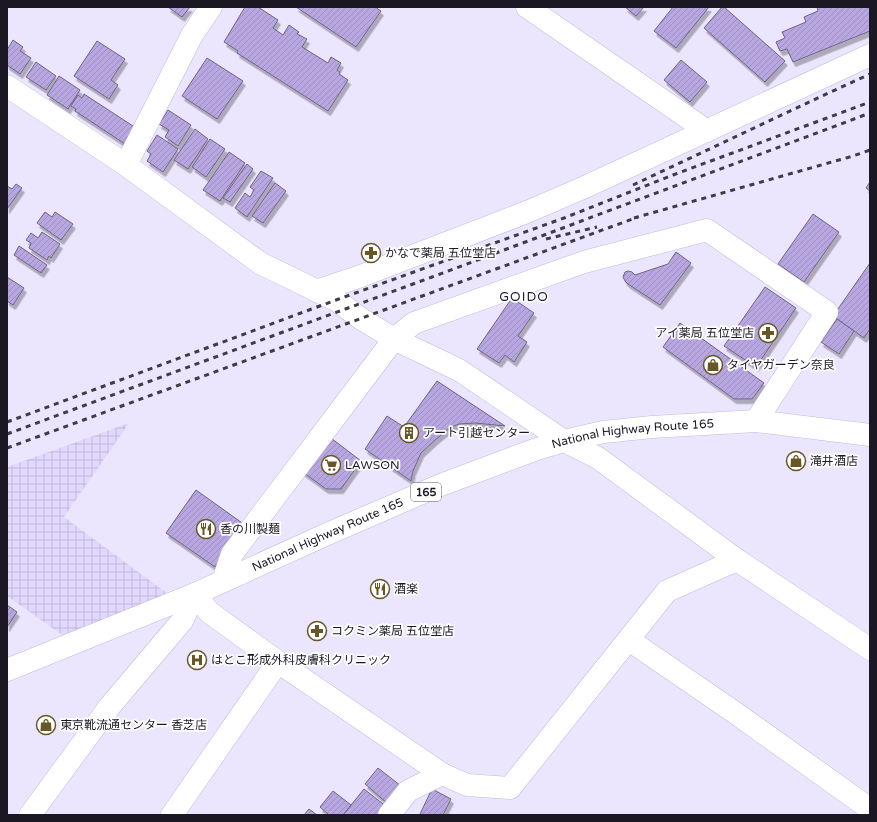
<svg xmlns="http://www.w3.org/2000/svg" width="877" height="822" viewBox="0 0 877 822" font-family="'Varela Round','Noto Sans JP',sans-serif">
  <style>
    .industrial { fill: url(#industrial-grid) }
    .building { fill: url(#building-hatch); stroke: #6d6581; filter: url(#shadow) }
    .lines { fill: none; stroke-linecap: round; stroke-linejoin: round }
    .street-casing { stroke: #c3bbd9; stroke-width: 23 }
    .highway-casing { stroke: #c3bbd9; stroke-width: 23 }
    .street { stroke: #fff; stroke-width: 22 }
    .highway { stroke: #fff; stroke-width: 22 }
    .rail { stroke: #403b49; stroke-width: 3; stroke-dasharray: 5 5; stroke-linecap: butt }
    .labels { text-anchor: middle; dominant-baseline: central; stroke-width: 3.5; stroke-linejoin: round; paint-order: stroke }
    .shield { fill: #fff; stroke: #605d65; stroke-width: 1 }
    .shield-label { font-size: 11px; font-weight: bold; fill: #1c1823 }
    .poi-label { font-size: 12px; fill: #1c1823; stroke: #fff; text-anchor: start }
    .street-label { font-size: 12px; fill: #1c1823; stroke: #fff }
    .neighbourhood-label { font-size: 13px; letter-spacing: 1px; fill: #1c1823; stroke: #fff }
  </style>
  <defs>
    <pattern id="industrial-grid" width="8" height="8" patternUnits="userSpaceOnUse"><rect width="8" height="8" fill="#e2d8fe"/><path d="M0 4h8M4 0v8" fill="none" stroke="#c1b9d9"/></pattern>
    <pattern id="building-hatch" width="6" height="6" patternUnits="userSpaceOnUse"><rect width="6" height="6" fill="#b8a6e1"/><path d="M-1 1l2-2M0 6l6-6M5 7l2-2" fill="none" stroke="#9e8ec1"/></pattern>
    <filter id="shadow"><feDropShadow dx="2.5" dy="4.5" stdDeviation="0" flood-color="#0004"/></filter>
  </defs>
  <rect width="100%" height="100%" fill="#ece5fe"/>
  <path class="industrial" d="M129,423L64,517L168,594L65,637L7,596V467Z"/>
  <g class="building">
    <path d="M168,7H190L182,17Z"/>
    <path d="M245,7H258L278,20L273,28L283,35L289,25L299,32L297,34L307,39L302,47L328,63L331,57L341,63L337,70L340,72L339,74L348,80L328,111L237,53L238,51L224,42Z"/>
    <path d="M296,7H375L381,11L356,47Z"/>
    <path d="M625,7H644L636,16Z"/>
    <path d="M673,7H709L676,48L654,31Z"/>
    <path d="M722,7H724L785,61L765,82L704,28Z"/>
    <path d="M817,7H870V31L793,62L787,49L780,51L776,42L785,38L782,32L806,22L804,17L818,11Z"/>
    <path d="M13,40L23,47L20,51L31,58L20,74L7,65V50Z"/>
    <path d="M97,41L125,59L111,80L118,85L109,99L74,76Z"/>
    <path d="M207,58L243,81L217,119L182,96Z"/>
    <path d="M681,60L707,82L690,102L664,80Z"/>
    <path d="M36,62L56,76L46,90L26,77Z"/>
    <path d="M59,76L80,90L68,109L47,95Z"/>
    <path d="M84,94L136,128L125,144L75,111L76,109L71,106L78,95L82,98Z"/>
    <path d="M168,110L191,125L178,146L165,137L169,130L159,124Z"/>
    <path d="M195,129L208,139L188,169L174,160Z"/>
    <path d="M157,135L178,149L163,172L147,161L151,154L147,151Z"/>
    <path d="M210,139L225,149L206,177L192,167Z"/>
    <path d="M229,152L245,163L220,201L203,190Z"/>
    <path d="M247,164L253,169L230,202L223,198Z"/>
    <path d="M261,171L273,178L247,217L235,208L245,193L250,197L254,190L250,187Z"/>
    <path d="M870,182V191L866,188Z"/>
    <path d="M275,183L286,191L263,223L252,216Z"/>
    <path d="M16,184L22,188L7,209V186L12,189Z"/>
    <path d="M45,212L52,217L55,212L73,224L61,240L37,223Z"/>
    <path d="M813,214L839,232L804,282L778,264Z"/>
    <path d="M42,232L60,244L51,258L49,256L47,260L29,248L31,243L26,240L31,233L38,238Z"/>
    <path d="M19,246L47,265L41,273L14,255Z"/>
    <path d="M676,252L691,263L660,305L628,284L625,281L623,277L625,272L628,271L632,272L635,275L668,264Z"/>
    <path d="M870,263V329L864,338L833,316Z"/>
    <path d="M7,277L24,288L13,305L7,301Z"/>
    <path d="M765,287L796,308L756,367L724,346Z"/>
    <path d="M512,298L534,313L518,336L527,342L514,362L505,355L499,363L477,349Z"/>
    <path d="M837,319L854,331L839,354L821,342Z"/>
    <path d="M680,323L764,383L752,399H734L663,347Z"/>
    <path d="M437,381L505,426L475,423L459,424L451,427L435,440L421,453L413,471L411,481L365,449L387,416L404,427Z"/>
    <path d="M327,435L361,461L341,489H326L300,470Z"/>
    <path d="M196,490L245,525L215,567L166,533Z"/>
    <path d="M7,605L17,612L7,627Z"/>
    <path d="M378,768L401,786L387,803L365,784Z"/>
    <path d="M364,789L387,807L380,815H343Z"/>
    <path d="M432,789L451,799L443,815H423L420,814Z"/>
    <path d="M333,791L351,805L343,815H329L320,807Z"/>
    <path d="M309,809L317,815H304Z"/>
  </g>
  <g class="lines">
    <g class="street-casing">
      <g id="street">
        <path d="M527,7L707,131"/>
        <path d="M7,86L126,165L260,263L336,300L360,318L394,339L459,370L564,441L598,458L737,560L870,649"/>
        <path d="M126,165L192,35L211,7"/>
        <path d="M316,291L361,276L527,212L585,187L870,55"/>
        <path d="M223,581L232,554L394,339L414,323L584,262L707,230L827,312L756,421"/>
        <path d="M629,640L734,712L870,809"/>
        <path d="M30,815L110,706L182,621L195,594L209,612L278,662L442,774L467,785L510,788L667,591L737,560"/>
        <path d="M172,815L278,662"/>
        <path d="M389,815L408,791L442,774"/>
      </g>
    </g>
    <g class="highway-casing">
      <g id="highway">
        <path id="s1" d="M7,670L195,594L325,535L438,486L537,449L564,441L603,432L652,427L756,421L870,435"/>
      </g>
    </g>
    <use href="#street" class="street"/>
    <use href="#highway" class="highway"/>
    <g class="rail">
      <path d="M633,185L822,96L870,74"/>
      <path d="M634,218L853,156L870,150"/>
      <path d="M546,239L597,227"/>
      <path d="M7,422L336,300L564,218L673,175L870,102"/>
      <path d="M7,434L432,277L870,113"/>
      <path d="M7,448L638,217"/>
    </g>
  </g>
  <defs>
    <g id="pharmacy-ring" transform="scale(1)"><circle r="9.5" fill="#fff" stroke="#665724" stroke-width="1.5"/><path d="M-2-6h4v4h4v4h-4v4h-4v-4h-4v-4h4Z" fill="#665724"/></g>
    <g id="shop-ring" transform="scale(1)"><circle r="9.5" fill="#fff" stroke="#665724" stroke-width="1.5"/><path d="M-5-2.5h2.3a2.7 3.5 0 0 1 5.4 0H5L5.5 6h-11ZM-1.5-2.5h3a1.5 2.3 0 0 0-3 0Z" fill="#665724"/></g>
    <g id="building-ring" transform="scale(1)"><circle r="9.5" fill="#fff" stroke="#665724" stroke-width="1.5"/><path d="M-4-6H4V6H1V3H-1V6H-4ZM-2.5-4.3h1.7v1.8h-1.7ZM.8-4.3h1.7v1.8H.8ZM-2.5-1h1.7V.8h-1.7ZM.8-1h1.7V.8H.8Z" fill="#665724"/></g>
    <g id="supermarket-ring" transform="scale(1)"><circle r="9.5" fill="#fff" stroke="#665724" stroke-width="1.5"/><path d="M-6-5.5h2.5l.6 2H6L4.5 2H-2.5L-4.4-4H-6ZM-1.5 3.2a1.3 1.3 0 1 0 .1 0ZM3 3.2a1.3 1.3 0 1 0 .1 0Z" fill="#665724"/></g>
    <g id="restaurant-ring" transform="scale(1)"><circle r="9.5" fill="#fff" stroke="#665724" stroke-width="1.5"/><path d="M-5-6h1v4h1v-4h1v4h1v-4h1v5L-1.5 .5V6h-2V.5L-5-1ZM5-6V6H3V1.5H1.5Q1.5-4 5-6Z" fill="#665724"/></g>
    <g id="hospital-ring" transform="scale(1)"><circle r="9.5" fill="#fff" stroke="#665724" stroke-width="1.5"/><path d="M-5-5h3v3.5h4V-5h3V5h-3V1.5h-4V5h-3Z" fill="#665724"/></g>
  </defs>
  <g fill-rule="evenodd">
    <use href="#pharmacy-ring" x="371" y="253"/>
    <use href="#pharmacy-ring" x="768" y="333"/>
    <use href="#shop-ring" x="713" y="365"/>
    <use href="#building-ring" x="409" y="433"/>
    <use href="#shop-ring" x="796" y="461"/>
    <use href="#supermarket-ring" x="331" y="465"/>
    <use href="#restaurant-ring" x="206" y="529"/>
    <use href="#restaurant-ring" x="380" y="589"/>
    <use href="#pharmacy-ring" x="317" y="631"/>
    <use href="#hospital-ring" x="197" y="660"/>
    <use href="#shop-ring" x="46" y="725"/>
  </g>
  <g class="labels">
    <rect class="shield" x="411" y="483" width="30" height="18" rx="3"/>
    <g class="shield-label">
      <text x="426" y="492">165</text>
    </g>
    <g class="poi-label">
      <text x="385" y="253">かなで薬局 五位堂店</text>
      <text x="754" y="333" text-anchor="end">アイ薬局 五位堂店</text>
      <text x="727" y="365">タイヤガーデン奈良</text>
      <text x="423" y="433">アート引越センター</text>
      <text x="810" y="461">滝井酒店</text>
      <text x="345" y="465">LAWSON</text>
      <text x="220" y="529">香の川製麺</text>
      <text x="394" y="589">酒楽</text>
      <text x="331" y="631">コクミン薬局 五位堂店</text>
      <text x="211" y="660">はとこ形成外科皮膚科クリニック</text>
      <text x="60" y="725">東京靴流通センター 香芝店</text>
    </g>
    <g class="street-label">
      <text stroke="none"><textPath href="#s1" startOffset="672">National Highway Route 165</textPath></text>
      <text stroke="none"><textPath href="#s1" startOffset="348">National Highway Route 165</textPath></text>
    </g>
    <g class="neighbourhood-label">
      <text x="524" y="297">GOIDO</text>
    </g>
  </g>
  <rect width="877" height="822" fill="none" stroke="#1c1823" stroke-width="16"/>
</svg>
